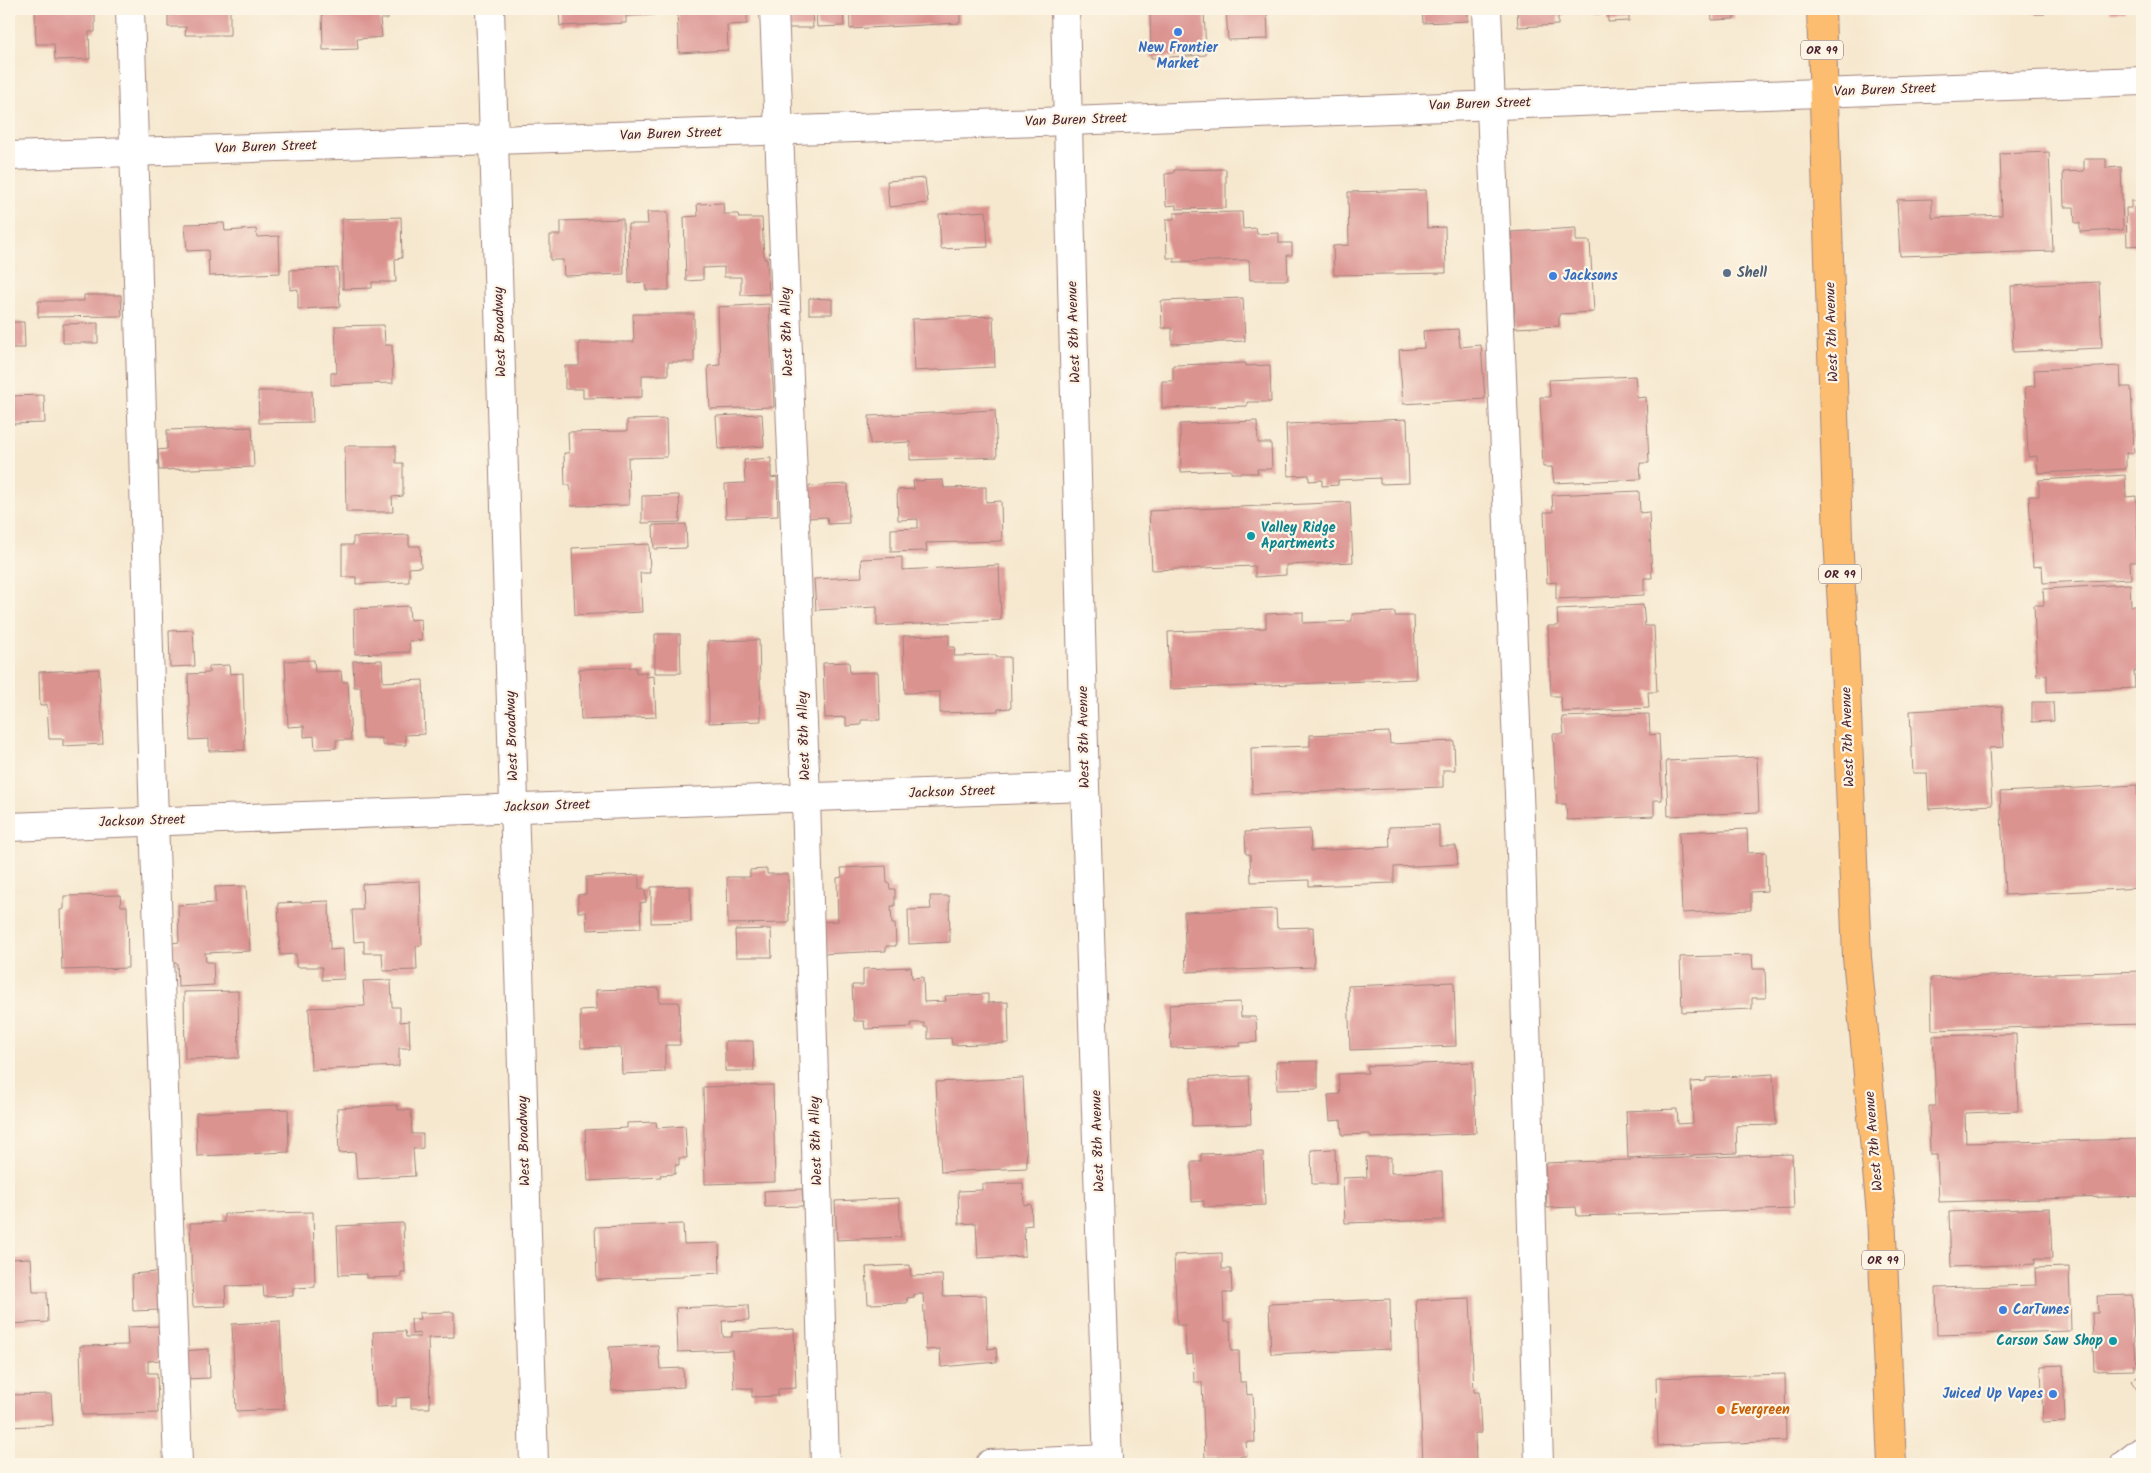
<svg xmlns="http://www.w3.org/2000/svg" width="2151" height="1473" viewBox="0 0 2151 1473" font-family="Kalam,sans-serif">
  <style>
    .building { fill: #db9390 }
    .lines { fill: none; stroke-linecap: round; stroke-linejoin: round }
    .minor-casing { stroke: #a0847d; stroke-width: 30 }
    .major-casing { stroke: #a0847d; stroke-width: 30 }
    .minor { stroke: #fff; stroke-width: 28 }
    .major { stroke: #fcbd6f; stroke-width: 28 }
    .shop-dot { fill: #3f7fe0; stroke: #fcf5e5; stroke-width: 2 }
    .service-dot { fill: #5c6f8a; stroke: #fcf5e5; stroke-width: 2 }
    .culture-dot { fill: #0f9aa8; stroke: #fcf5e5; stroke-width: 2 }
    .food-dot { fill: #e8710a; stroke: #fcf5e5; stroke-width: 2 }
    .labels { text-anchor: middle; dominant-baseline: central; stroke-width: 4.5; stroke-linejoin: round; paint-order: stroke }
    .shield { fill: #fcf5e5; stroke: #7f5f63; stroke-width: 1 }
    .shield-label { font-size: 12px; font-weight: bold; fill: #4a1f2b }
    .shop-label { font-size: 14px; font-weight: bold; fill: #366cbe; stroke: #fcf5e5; text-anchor: start }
    .street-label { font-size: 14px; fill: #4a1f2b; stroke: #fcf5e5 }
    .service-label { font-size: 14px; font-weight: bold; fill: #4e5e75; stroke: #fcf5e5; text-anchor: start }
    .culture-label { font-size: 14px; font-weight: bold; fill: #0d838f; stroke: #fcf5e5; text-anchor: start }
    .food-label { font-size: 14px; font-weight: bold; fill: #c56008; stroke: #fcf5e5; text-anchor: start }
  </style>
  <rect width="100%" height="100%" fill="#fcf5e5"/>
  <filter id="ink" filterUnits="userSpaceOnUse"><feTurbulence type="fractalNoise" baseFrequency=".02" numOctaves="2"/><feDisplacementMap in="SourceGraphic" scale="10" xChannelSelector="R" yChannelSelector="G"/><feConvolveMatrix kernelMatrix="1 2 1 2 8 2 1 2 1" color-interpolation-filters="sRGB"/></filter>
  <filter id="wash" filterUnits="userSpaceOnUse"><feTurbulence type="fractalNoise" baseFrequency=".0096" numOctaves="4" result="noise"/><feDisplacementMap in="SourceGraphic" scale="20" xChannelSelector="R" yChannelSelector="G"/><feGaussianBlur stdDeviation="1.12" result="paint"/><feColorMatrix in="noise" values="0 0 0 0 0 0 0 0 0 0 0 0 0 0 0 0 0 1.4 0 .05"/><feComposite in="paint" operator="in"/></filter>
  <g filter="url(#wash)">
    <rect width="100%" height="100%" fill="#f6e8cf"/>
    <g id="blocks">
      <g class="building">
        <path d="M35,9H95V32H89L90,59L55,60L54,44H36Z"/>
        <path d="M168,9H230V35H185L186,27H168Z"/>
        <path d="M322,9H387L388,19H380L382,37L357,39L358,49L323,50Z"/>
        <path d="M559,9H654V15L626,16V23L560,26Z"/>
        <path d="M677,9H747V24L727,25L728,50L679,53Z"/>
        <path d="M787,9H812L813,28H788Z"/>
        <path d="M816,9H843L844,26L817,27Z"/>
        <path d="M849,9H960V23L850,29Z"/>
        <path d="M1150,9H1204L1206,55L1151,58Z"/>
        <path d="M1226,9H1267L1268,39L1228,40Z"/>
        <path d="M1422,9H1468V21L1423,23Z"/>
        <path d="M1517,9H1561L1562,16H1558V25L1518,27Z"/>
        <path d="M1593,9H1643V11H1629V21L1608,22V14H1593Z"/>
        <path d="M1691,9H1737V10H1733L1734,19L1712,20L1711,10L1691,11Z"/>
        <path d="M2034,9H2045V14H2035Z"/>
        <rect x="2110" y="9" width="15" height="3"/>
        <path d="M2049,152L2053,251L1900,256L1897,200L1932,199V218L2002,215L2000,154Z"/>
        <path d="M2084,159H2106V168L2121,167L2123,230L2080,232V223H2075L2074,207H2064L2063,172L2084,171Z"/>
        <path d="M1226,169V208L1176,209V205L1166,206L1165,174L1174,173V170Z"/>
        <path d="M925,178L928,203L889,207L887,181Z"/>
        <path d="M1426,190L1427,228L1445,227L1446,273L1334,275L1333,246L1349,245L1348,192Z"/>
        <path d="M2131,201H2142V245L2127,246L2126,208H2131Z"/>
        <path d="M723,203L724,214H738L739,218H762L764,259H767L769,294L741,295V277H724V267L703,268V280L686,281L684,217L698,216L697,204Z"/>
        <path d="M986,211L988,247L941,249L939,214Z"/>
        <path d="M647,212H668L669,290H646L645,282L629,283L628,224H648Z"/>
        <path d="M1242,212L1243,229L1256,228L1257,234L1279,233V243H1292V255H1287L1288,280H1250L1249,260L1174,262V258H1167L1166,219H1174V213Z"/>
        <path d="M401,217L402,258L395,259L396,282H372V288L343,289L342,219Z"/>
        <path d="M623,219L624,274L564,276L563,260H550V235H561V221Z"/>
        <path d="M224,223L225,231L256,229L257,237L279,236L280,273L209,276L208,250L187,251L185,224Z"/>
        <path d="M1576,228V241H1590L1594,312L1559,314V326L1515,328L1511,232Z"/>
        <path d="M338,268L340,307L298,309V289L290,290V270Z"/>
        <path d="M2099,282L2102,348L2013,352L2011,286Z"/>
        <path d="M84,295H121L122,316L38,317V301H84Z"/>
        <path d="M809,298L832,299V314H809Z"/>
        <path d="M1243,298L1245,341L1172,344V328H1162L1161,301Z"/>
        <path d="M769,304L774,407L710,409L708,366L720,365L718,307Z"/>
        <path d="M633,314H694V362H668V375H642V397L583,398V389H565V366H579V342H634Z"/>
        <path d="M993,316L995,367L914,371L912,319Z"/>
        <path d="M9,322H24L25,348H9Z"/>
        <path d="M98,323V343H63V324Z"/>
        <path d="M384,325L385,345H392L393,383L331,385V373H337L335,326Z"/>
        <path d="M1458,329L1460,347L1481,345L1485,399L1403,404L1399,350L1424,348L1423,331Z"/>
        <path d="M1246,363V366L1270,365L1271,402H1247V406L1162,408V381H1173V365Z"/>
        <path d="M2120,366L2121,387H2131L2134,453H2126V469L2038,473L2037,456L2028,457L2025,387L2035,386L2034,370Z"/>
        <path d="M1635,376L1637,398L1646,397L1649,463H1640L1641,479L1554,483L1552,467H1543L1540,397H1550L1549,380Z"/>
        <path d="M258,391H312L313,422L259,423Z"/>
        <path d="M44,395L45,423L10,424L9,396Z"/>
        <path d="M995,410L997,457L910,460V442L870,444L869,416Z"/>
        <path d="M762,414L764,446L718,449L716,416Z"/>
        <path d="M666,419L667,457L628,458L629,505L571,506L570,485H565L564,453H569L568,432L627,431V420Z"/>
        <path d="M1407,419L1409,483L1380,484V478L1338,480V485L1322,486V480L1309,481V475L1288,476L1286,424Z"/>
        <path d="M1257,421L1258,443H1271L1272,469H1257L1258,473H1231V470L1181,472L1180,424Z"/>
        <path d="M252,427L254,467L159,470L158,450L167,449V430Z"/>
        <path d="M345,446H396V463H403V496L392,497L393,512H346Z"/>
        <path d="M771,458V478L777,477L778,516L726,518L725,484L745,483L744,460Z"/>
        <path d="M2125,475L2126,497L2136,496L2139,562H2130L2131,579L2043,583L2042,566L2033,567L2029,496H2039V480Z"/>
        <path d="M943,480L944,488L986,487V502L1001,501L1002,541L926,543L927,551L891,552V529L918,528V519L898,520L897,490L914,489L913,481Z"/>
        <path d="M848,484L849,523L828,524L827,517L808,518L807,486Z"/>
        <path d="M1639,491L1640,513L1649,512L1652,578H1644V595L1556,599V582L1547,583L1544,512H1553L1552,495Z"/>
        <path d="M679,495L680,522L642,523V496Z"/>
        <path d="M1350,502L1353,562L1286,565V575L1255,577V566L1152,570L1149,511Z"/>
        <path d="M686,524L687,548L654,549L653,525Z"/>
        <path d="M409,535V546H420L421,567L409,568V582L356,584V577H342V545H353V537Z"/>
        <path d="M649,544L650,573H640L642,612L575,615L572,548Z"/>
        <path d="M902,557V570L999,565L1001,620L877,626V607L816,610L814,579L862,577L861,559Z"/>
        <path d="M2130,584L2131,606H2140L2142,671H2134L2135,688L2047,692V675L2037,676L2034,605H2044L2043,589Z"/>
        <path d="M1643,605L1645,626H1654L1657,692H1648L1649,708L1562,712L1560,696H1551L1548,626H1558L1557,609Z"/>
        <path d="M409,606L410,620L421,619L422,640L409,641L410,652L355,654L354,609Z"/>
        <path d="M1303,612V623L1352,621V614L1395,612V616H1414L1416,679L1170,689L1168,632L1266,628V614Z"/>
        <path d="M193,630L195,666L170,667L169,631Z"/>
        <path d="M655,634H680L681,673H655Z"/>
        <path d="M949,635V647H955L954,656L996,655V657H1010L1011,708L998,709V711L940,713V692L905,693L903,636Z"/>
        <path d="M759,640L761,721L709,723L708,641Z"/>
        <path d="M314,660L315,672L341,671L342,682H348L351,740H336V748L315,749L314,736L304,737V726L288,727L285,661Z"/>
        <path d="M382,660L383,682L423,680L425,734L405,735L406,745H382V738H363L361,687H354L353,661Z"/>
        <path d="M849,662L850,673L878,672L880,720H861V725L846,726V717L825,718L823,663Z"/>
        <path d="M229,665L230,674L243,673L245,750L209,751V739L190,740L188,674L209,673V666Z"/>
        <path d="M636,667V673L646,672V677L654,676L656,717L581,720L579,669Z"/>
        <path d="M99,669L103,744L63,746V739H49L47,704L40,706L39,672Z"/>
        <path d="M2032,702H2053L2054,721L2032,722Z"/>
        <path d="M2002,706L2004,747L1989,748L1992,805L1929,809L1927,773H1913L1910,711Z"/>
        <path d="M1649,714L1650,735L1659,734L1662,800H1654V816L1567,820L1566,804H1557L1553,734H1564L1562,717Z"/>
        <path d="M1389,732L1390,744L1454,741L1455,770H1443V787L1252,794L1251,748L1310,746V735Z"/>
        <path d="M1757,757L1759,812L1668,816L1666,761Z"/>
        <path d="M2137,785L2141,888L2005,895L2000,792Z"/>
        <path d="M1439,825V846H1456L1458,864L1394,867V883L1309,886V880L1251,882L1250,854H1246L1245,832L1310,829L1311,851L1390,847L1389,827Z"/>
        <path d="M1747,829L1748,853L1766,852L1767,891L1751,892V910L1682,913L1679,832Z"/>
        <path d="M886,866L887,883H889L890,889H895V906H891L892,924H895L896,946H886V951L820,954L819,922L838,921L837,878L842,877L841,868Z"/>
        <path d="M767,869V874H788L789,923L728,924L727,877H750V870Z"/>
        <path d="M639,875V889H645L646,902L640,903L641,928L587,930L586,912H578V895L586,894V877Z"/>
        <path d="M420,881L422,945L416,947L417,970L383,971L382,953H364V941L354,942L352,910H363L362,884Z"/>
        <path d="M246,886L250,951L205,953L206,962H213L214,985L178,987L177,963L168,964L167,954H173L172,943L179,942L178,905L215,903V887Z"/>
        <path d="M690,886L691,922L651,923V887Z"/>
        <path d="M120,895L121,906H127L128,968L62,970L60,910L64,909V896Z"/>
        <path d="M930,896H949L950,942L909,944L908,910L931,909Z"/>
        <path d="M329,901L330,950L343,949L344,979L322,980V967H296V954L280,955L278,903Z"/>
        <path d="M1276,909L1277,928L1313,927L1314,967L1186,972L1184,912Z"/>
        <path d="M771,929L772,957H736L735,930Z"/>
        <path d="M1752,955L1753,969H1765L1766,998H1752V1009L1682,1012L1680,957Z"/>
        <path d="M911,967L912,978L923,977L924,1002L946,1001L945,996L988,994V1003L1008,1002L1009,1043L952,1045L951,1038L928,1039V1027H924V1023H911V1027L865,1029L864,1021H854L852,985H863V969Z"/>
        <path d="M2142,971V1024L1932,1030L1931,978Z"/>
        <path d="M391,980L392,1007H400V1022L409,1021L410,1048H399V1066L311,1070L309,1008L365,1006L363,981Z"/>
        <path d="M1454,982L1456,1046L1350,1050L1348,986Z"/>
        <path d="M659,988V1002H679L680,1045H665V1072L622,1074L621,1047L581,1048L580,1010L596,1009V990Z"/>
        <path d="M238,991L239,1058L185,1059L184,992Z"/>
        <path d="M1240,1002L1241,1017H1256L1257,1042L1240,1043V1046L1171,1048L1169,1005Z"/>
        <path d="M2016,1034L2018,1111L1965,1113L1966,1143L2142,1139V1196L1939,1202L1937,1155H1930L1929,1106H1936L1933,1036Z"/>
        <path d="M725,1041H753L754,1071H725Z"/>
        <path d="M1318,1061V1089L1277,1090L1276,1062Z"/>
        <path d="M1473,1062L1476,1133L1371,1138L1370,1134L1342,1135L1341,1120L1330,1121L1328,1095L1340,1094L1338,1074L1368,1073L1367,1066Z"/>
        <path d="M1773,1074L1776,1125L1736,1126L1737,1153L1628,1158L1626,1111L1677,1109L1678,1124L1693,1123L1691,1082L1706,1081V1078Z"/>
        <path d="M1249,1076L1251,1124L1192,1126L1191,1078Z"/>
        <path d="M1023,1078L1027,1168L941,1172L936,1082Z"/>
        <path d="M773,1085L775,1182L705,1184L703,1087Z"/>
        <path d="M397,1105L398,1110H411L412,1134H423V1148L413,1149L415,1176L357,1179L355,1152L339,1153L337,1108Z"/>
        <path d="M288,1109L289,1152L197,1156L196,1113Z"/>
        <path d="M656,1122L657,1128L685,1126L687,1158H679V1165H675V1174L660,1175L661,1177L588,1181L585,1130L627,1128V1123Z"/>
        <path d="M1335,1149L1336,1184H1312L1311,1150Z"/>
        <path d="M1263,1152L1265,1205L1204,1207V1201L1192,1202L1191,1162H1201V1154Z"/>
        <path d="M1792,1154L1794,1209L1577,1216L1576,1207L1547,1208L1545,1163Z"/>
        <path d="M1366,1157H1391V1173L1442,1172L1443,1220L1345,1223L1343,1178L1367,1177Z"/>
        <path d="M1023,1183L1024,1205L1031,1204L1032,1225L1024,1226L1025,1256L978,1258L976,1223L959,1224L958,1191L982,1190V1184Z"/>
        <path d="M802,1189L803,1206L765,1207L764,1191Z"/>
        <path d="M899,1198L901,1237L837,1240L835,1201Z"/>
        <path d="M2050,1208L2052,1259H2035V1264L1951,1267L1949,1212Z"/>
        <path d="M313,1212L315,1287L293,1288V1296L264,1297L263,1285L225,1286L226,1306L193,1307L190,1223L224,1222V1214Z"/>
        <path d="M2138,1215H2142V1252H2141Z"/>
        <path d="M403,1223L405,1272H401V1277L367,1278V1274L339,1275L337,1226Z"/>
        <path d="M683,1224L684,1244L719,1243L720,1273L683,1275V1277L597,1280L595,1227Z"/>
        <path d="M1222,1253V1269H1231L1232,1293H1223L1224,1322H1230L1231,1351H1239L1240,1382H1246L1247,1395L1253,1394L1255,1442H1246L1247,1456L1205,1458L1202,1382H1194L1193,1354L1186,1355L1185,1325H1177L1174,1255Z"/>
        <path d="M31,1258L33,1292H47L48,1322L9,1324V1259Z"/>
        <path d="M910,1265L911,1276L942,1275L943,1296L986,1295L988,1349L996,1348L997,1362L941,1367L940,1349L926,1350L923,1294H914V1297L907,1298V1303L868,1304L866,1267Z"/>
        <path d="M2069,1267L2071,1331L1937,1335L1936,1288L2036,1285L2035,1268Z"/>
        <path d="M156,1272L158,1310L133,1311L132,1274Z"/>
        <path d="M2132,1295L2135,1370L2094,1371L2092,1313H2098L2097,1296Z"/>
        <path d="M1470,1298L1474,1392H1479L1481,1433H1475L1476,1464H1423L1416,1300Z"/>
        <path d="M1390,1299L1391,1349L1271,1354L1269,1304Z"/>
        <path d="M748,1305L749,1320L722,1321L723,1337H732V1332L794,1329L796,1388L778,1389V1396L752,1397V1388H734L732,1350L678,1352L676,1308Z"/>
        <path d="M454,1312V1337L428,1338L430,1408H411V1397L396,1398V1406L376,1407L373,1332L405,1331L406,1337H420V1333L412,1334L411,1319H420L419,1313Z"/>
        <path d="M280,1321L284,1409L236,1411L232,1324Z"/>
        <path d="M159,1326L160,1360L148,1361V1373H157L158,1413L82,1415L80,1346L128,1345L127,1327Z"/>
        <path d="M658,1345L660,1369L683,1368L684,1387L612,1391L609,1347Z"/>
        <path d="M209,1349L210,1378L185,1379L182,1351Z"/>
        <path d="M2142,1355V1368L2136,1360Z"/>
        <path d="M2063,1365L2065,1422L2043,1423L2041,1366Z"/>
        <path d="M2142,1372V1397L2131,1381Z"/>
        <path d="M1785,1374L1786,1441L1658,1446L1656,1378Z"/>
        <path d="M51,1394L53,1425L9,1427V1395Z"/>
      </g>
    </g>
  </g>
  <g filter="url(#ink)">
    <use href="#blocks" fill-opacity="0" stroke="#a0847d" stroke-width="1"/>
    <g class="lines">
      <g class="minor-casing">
        <g id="minor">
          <path d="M130,9L154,821L178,1464"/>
          <path d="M490,9L534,1464"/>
          <path d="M774,9L806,797L825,1464"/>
          <path d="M1065,9L1085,787L1108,1464"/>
          <path d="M1487,9L1520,819L1539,1464"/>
          <path d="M9,156L1068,121L2142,81"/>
          <path d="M9,827L1085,787"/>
          <path d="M990,1464L1108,1459"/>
          <path d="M2125,1464L2142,1451"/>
        </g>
      </g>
      <g class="major-casing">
        <path id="major" d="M1821,9L1838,538L1844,640L1857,957L1881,1214L1892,1464"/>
      </g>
      <use href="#minor" class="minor"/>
      <use href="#major" class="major"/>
    </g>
  </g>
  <g class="shop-dot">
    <circle cx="1178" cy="32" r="5"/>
    <circle cx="1553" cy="276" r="5"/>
    <circle cx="2003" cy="1310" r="5"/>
    <circle cx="2053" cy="1394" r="5"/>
  </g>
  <circle class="service-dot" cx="1727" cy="273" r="5"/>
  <g class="culture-dot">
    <circle cx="1251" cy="536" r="5"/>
    <circle cx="2113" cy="1341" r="5"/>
  </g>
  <circle class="food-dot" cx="1721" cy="1410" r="5"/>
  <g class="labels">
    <g class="shield">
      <rect x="1801" y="40.5" width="42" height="19" rx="4"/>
      <rect x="1819" y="564.5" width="42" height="19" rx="4"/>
      <rect x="1862" y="1250.5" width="42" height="19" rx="4"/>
    </g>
    <g class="shield-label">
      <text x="1822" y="50">OR 99</text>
      <text x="1840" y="574">OR 99</text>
      <text x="1883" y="1260">OR 99</text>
    </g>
    <g class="shop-label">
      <text x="1178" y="48" text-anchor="middle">New Frontier<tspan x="1178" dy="16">Market</tspan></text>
      <text x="1563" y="276">Jacksons</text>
      <text x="2013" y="1310">CarTunes</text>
      <text x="2043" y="1394" text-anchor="end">Juiced Up Vapes</text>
    </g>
    <g class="street-label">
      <text transform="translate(1885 90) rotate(-2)">Van Buren Street</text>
      <text transform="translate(1480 104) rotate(-2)">Van Buren Street</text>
      <text transform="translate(1076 120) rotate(-2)">Van Buren Street</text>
      <text transform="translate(671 134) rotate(-2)">Van Buren Street</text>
      <text transform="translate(266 147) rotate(-2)">Van Buren Street</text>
      <text transform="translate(500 332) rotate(-92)">West Broadway</text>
      <text transform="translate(787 332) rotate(-92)">West 8th Alley</text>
      <text transform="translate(1074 332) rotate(-92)">West 8th Avenue</text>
      <text transform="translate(1832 332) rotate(-92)">West 7th Avenue</text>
      <text transform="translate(512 736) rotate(-92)">West Broadway</text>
      <text transform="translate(804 736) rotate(-92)">West 8th Alley</text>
      <text transform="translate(1084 737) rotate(-91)">West 8th Avenue</text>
      <text transform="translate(1848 737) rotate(-92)">West 7th Avenue</text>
      <text transform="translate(952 792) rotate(-2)">Jackson Street</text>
      <text transform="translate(547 806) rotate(-2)">Jackson Street</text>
      <text transform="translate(142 821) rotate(-2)">Jackson Street</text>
      <text transform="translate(524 1141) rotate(-92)">West Broadway</text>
      <text transform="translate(816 1141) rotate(-92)">West 8th Alley</text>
      <text transform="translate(1098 1141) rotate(-92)">West 8th Avenue</text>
      <text transform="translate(1874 1141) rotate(-95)">West 7th Avenue</text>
    </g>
    <g class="service-label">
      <text x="1737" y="273">Shell</text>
    </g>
    <g class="culture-label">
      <text x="1261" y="528">Valley Ridge<tspan x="1261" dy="16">Apartments</tspan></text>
      <text x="2103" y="1341" text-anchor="end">Carson Saw Shop</text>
    </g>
    <g class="food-label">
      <text x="1731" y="1410">Evergreen</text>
    </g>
  </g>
  <rect width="2151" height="1473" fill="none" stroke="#fcf5e5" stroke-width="30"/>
</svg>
